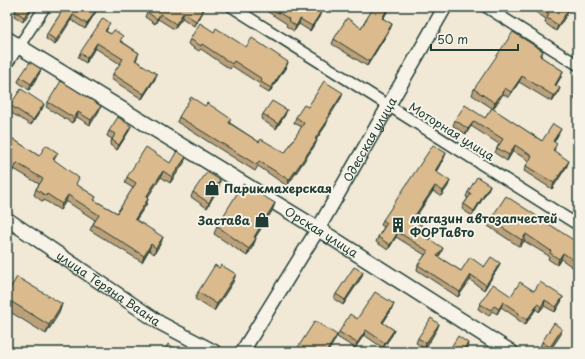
<svg xmlns="http://www.w3.org/2000/svg" width="585" height="359" viewBox="0 0 585 359" font-family="'Playpen Sans',sans-serif">
  <style>
    .lines { fill: none; stroke-linecap: round; stroke-linejoin: round }
    .minor-casing { stroke: #1f3d34; stroke-width: 13 }
    .tertiary-casing { stroke: #1f3d34; stroke-width: 16 }
    .secondary-casing { stroke: #1f3d34; stroke-width: 17 }
    .minor { stroke: #f7f3e8; stroke-width: 10 }
    .tertiary { stroke: #f7f3e8; stroke-width: 13 }
    .secondary { stroke: #f7f3e8; stroke-width: 14 }
    .wall { fill: #bca07a; stroke: #1f3d34 }
    .shaded-wall { fill: #998263; stroke: #1f3d34 }
    .building { fill: #dbba8e; stroke: #1f3d34 }
    .labels { text-anchor: middle; dominant-baseline: central; stroke-width: 4; stroke-linejoin: round; paint-order: stroke }
    .street-label { font-size: 12px; fill: #1f3d34; stroke: #f7f3e8 }
    .poi-label { font-size: 12px; font-weight: bold; fill: #1f3d34; stroke: #f7f3e8; text-anchor: start }
  </style>
  <rect width="100%" height="100%" fill="#f1e8d6"/>
  <filter id="ink" filterUnits="userSpaceOnUse"><feTurbulence type="fractalNoise" baseFrequency=".025" numOctaves="2"/><feDisplacementMap in="SourceGraphic" scale="8" xChannelSelector="R" yChannelSelector="G"/><feConvolveMatrix kernelMatrix="1 2 1 2 8 2 1 2 1" color-interpolation-filters="sRGB"/></filter>
  <g filter="url(#ink)">
    <g class="lines">
      <g class="minor-casing">
        <g id="minor">
          <path d="M232,7L578,225"/>
          <path d="M486,7L578,65"/>
          <path d="M7,64L45,7"/>
        </g>
      </g>
      <g class="tertiary-casing">
        <g id="tertiary">
          <path id="s1" d="M7,219L160,323L215,352"/>
          <path id="s2" d="M242,352L318,229L445,7"/>
        </g>
      </g>
      <g class="secondary-casing">
        <g id="secondary">
          <path id="s3" d="M7,39L318,229L511,352"/>
        </g>
      </g>
      <use href="#minor" class="minor"/>
      <use href="#tertiary" class="tertiary"/>
      <use href="#secondary" class="secondary"/>
    </g>
    <g class="wall">
      <path d="M14,7H33L23,22L14,16L16,11L14,9Z"/>
      <path d="M65,7L97,10L85,29L71,20L55,45L46,39L47,34Z"/>
      <path d="M148,7H202V14L194,26L182,18L174,29L158,19L155,24L145,17L147,12L150,8Z"/>
      <path d="M260,7H301L305,9L321,12L319,17L310,31L299,24L294,31L286,26L287,24Z"/>
      <path d="M370,7H390L383,19L392,24L390,29L367,66L332,44L334,39L361,28L373,9Z"/>
      <path d="M528,7H565L569,9L567,14L556,31L545,23L546,19Z"/>
      <path d="M108,28L106,31L139,53L136,61L155,79L142,99L111,79L113,74L120,64L95,48L86,63L78,58L80,53Z"/>
      <path d="M214,32L246,47L288,62L286,67L269,93L259,87L260,84L232,66L230,69L201,49L199,51L188,44L190,39Z"/>
      <path d="M543,51L541,57L563,71L561,77L556,85L558,93L552,102L519,82L509,97L503,94L493,109L542,141L558,135L554,142L555,149L554,151L567,166L552,189L524,171L526,166L529,161L513,151L507,161L495,153L497,148L499,144L471,126L466,134L453,126L455,120L485,118L492,108L472,95L474,89Z"/>
      <path d="M41,69L39,74L29,90L18,82L20,77Z"/>
      <path d="M578,90V102L574,99Z"/>
      <path d="M343,93L341,98L327,119L326,125L316,140H317L315,145L287,186L258,166L255,171L177,122L179,117L230,123L259,142L285,153L302,127L294,123L296,117L308,107Z"/>
      <path d="M48,102L99,111L90,125L77,117L72,123L46,107Z"/>
      <path d="M44,104L42,109L31,125L8,111L10,105Z"/>
      <path d="M263,114L285,115L276,129L261,119Z"/>
      <path d="M109,131H129L117,150L110,145L112,139L107,136Z"/>
      <path d="M7,135L39,156L58,153L54,160L77,185L96,197L94,200L117,213L133,188L125,183L127,177L170,163H184L170,183L161,177L147,198L148,199L146,205L136,220L161,243L154,254L149,250L142,262L90,230L95,220L66,201L60,210L44,200L43,202L34,195L36,189L39,184L14,169L8,179L7,178Z"/>
      <path d="M446,153L444,158L436,172L448,186L441,196L433,191L415,218L416,219L415,221L433,233L430,240L441,253L438,257L461,271L500,263L498,268L484,290L470,280L458,297L417,270L418,265L425,255L396,237L388,250L376,242L378,237L384,227L381,225L383,220Z"/>
      <path d="M220,180L219,186L207,208L191,197L193,192Z"/>
      <path d="M490,185L488,190L472,216L462,209L464,204L468,198L466,197L468,192Z"/>
      <path d="M578,195V207L573,204L575,200Z"/>
      <path d="M275,203L272,211L255,238H256L253,246L247,256L214,234L217,226Z"/>
      <path d="M490,220L578,243V271L561,259L557,265L548,259L549,256L524,241L520,247L488,226Z"/>
      <path d="M363,272L361,278L343,305L334,299L336,294Z"/>
      <path d="M233,282L214,311L195,299L198,292Z"/>
      <path d="M7,288L9,290L62,304L59,313L46,334L7,310Z"/>
      <path d="M534,291L563,297L561,302L555,312L544,306L539,312L536,309L525,325L517,319V318L501,307L497,314L492,311L489,316L478,309L480,304Z"/>
      <path d="M392,309L383,323L394,330L392,335L383,348L364,335L355,348L337,337L339,332L357,319Z"/>
      <path d="M439,324L437,329L425,349L416,343L418,338Z"/>
      <path d="M561,334L549,352L540,347L542,342Z"/>
    </g>
    <g class="shaded-wall">
      <path d="M31,7H33L23,22L24,17Z"/>
      <path d="M98,7H99L97,10L85,29L87,24Z"/>
      <path d="M389,7H390L380,23L382,18Z"/>
      <path d="M204,8L202,14L194,26L196,21Z"/>
      <path d="M569,9L567,14L556,31L558,25Z"/>
      <path d="M321,12L319,17L310,31L312,26Z"/>
      <path d="M183,13L182,18L174,29L176,24Z"/>
      <path d="M160,14L158,19L155,24L157,19Z"/>
      <path d="M73,15L71,20L55,45L56,40Z"/>
      <path d="M300,19L299,24L294,31L296,26Z"/>
      <path d="M392,24L390,29L367,66L369,61Z"/>
      <path d="M97,43L95,48L86,63L87,58Z"/>
      <path d="M288,62L286,67L269,93L271,88Z"/>
      <path d="M41,69L39,74L29,90L31,84Z"/>
      <path d="M563,71L561,77L553,90L555,85Z"/>
      <path d="M157,74L155,79L142,99L144,94Z"/>
      <path d="M522,76L519,82L509,97L511,92Z"/>
      <path d="M505,88L503,94L493,109L495,103Z"/>
      <path d="M560,88L558,93L552,102L554,96Z"/>
      <path d="M343,93L341,98L325,124L326,119Z"/>
      <path d="M44,104L42,109L31,125L33,120Z"/>
      <path d="M101,106L99,111L90,125L91,120Z"/>
      <path d="M287,110L285,115L276,129L278,124Z"/>
      <path d="M78,112L77,117L72,123L74,118Z"/>
      <path d="M328,120L326,125L313,144L315,139Z"/>
      <path d="M474,121L471,126L466,134L468,129Z"/>
      <path d="M131,126L129,131L117,150L119,145Z"/>
      <path d="M561,129L558,135L551,147L553,141Z"/>
      <path d="M317,140L315,145L287,186L289,180Z"/>
      <path d="M515,145L513,151L507,161L509,155Z"/>
      <path d="M446,153L444,158L433,176L435,171Z"/>
      <path d="M186,157L184,163L170,183L172,177Z"/>
      <path d="M569,161L567,166L552,189L554,183Z"/>
      <path d="M17,163L14,169L8,179L10,173Z"/>
      <path d="M163,171L161,177L144,203L146,197Z"/>
      <path d="M220,180L219,186L207,208L209,203Z"/>
      <path d="M450,181L448,186L441,196L443,191Z"/>
      <path d="M490,185L488,190L472,216L474,211Z"/>
      <path d="M435,186L433,191L412,222L414,217Z"/>
      <path d="M68,195L66,201L60,210L62,204Z"/>
      <path d="M148,199L146,205L132,225L135,219Z"/>
      <path d="M275,203L272,211L251,244L254,237Z"/>
      <path d="M398,232L396,237L388,250L390,245Z"/>
      <path d="M526,234L524,241L520,247L522,240Z"/>
      <path d="M163,237L161,243L154,254L156,248Z"/>
      <path d="M256,238L253,246L247,256L249,249Z"/>
      <path d="M151,244L149,250L142,262L144,256Z"/>
      <path d="M443,248L441,253L436,261L437,256Z"/>
      <path d="M563,253L561,259L557,265L559,259Z"/>
      <path d="M500,263L498,268L484,290L486,285Z"/>
      <path d="M363,272L361,278L343,305L345,300Z"/>
      <path d="M236,274L233,282L214,311L217,304Z"/>
      <path d="M471,275L470,280L458,297L460,292Z"/>
      <path d="M563,297L561,302L555,312L556,307Z"/>
      <path d="M545,300L544,306L539,312L541,307Z"/>
      <path d="M503,302L501,307L497,314L499,309Z"/>
      <path d="M62,304L59,313L46,334L49,325Z"/>
      <path d="M394,304L392,309L380,327L382,322Z"/>
      <path d="M538,304L536,309L525,325L527,320Z"/>
      <path d="M439,324L437,329L425,349L426,343Z"/>
      <path d="M562,329L561,334L549,352L550,347Z"/>
      <path d="M366,330L364,335L355,348L357,343Z"/>
      <path d="M394,330L392,335L383,348L385,343Z"/>
      <path d="M337,335L334,342L328,352H326Z"/>
      <path d="M468,343L467,348L464,352H462Z"/>
    </g>
    <g class="building">
      <path d="M18,7H31L24,17L15,11Z"/>
      <path d="M65,7H98L87,24L73,15L56,40L47,34Z"/>
      <path d="M150,7H202L204,8L196,21L183,13L176,24L160,14L157,19L147,12Z"/>
      <path d="M270,7H301L305,9L307,7H314L321,12L312,26L300,19L296,26L288,20L289,19Z"/>
      <path d="M374,7H389L382,18L392,24L369,61L334,39L347,18L361,28Z"/>
      <path d="M538,7H565L569,9L558,25L547,18L549,14Z"/>
      <path d="M103,18L110,23L105,31L111,34L114,30L123,36L120,41L139,53L135,60L157,74L144,94L113,74L123,59L97,43L87,58L80,53Z"/>
      <path d="M200,23L214,32L216,28L246,47L252,38L288,62L271,88L261,82L262,79L234,61L232,64L202,44L201,46L190,39Z"/>
      <path d="M513,32L543,51L540,56L563,71L555,85L560,88L554,96L522,76L511,92L505,88L495,103L474,89Z"/>
      <path d="M30,62L41,69L31,84L20,77Z"/>
      <path d="M61,81L101,106L91,120L78,112L74,118L48,102Z"/>
      <path d="M324,81L343,93L326,119L328,120L315,139L317,140L289,180L259,161L257,165L179,117L191,97L205,106L207,103L215,108L231,119L229,123L259,142L261,139L285,153L304,123L296,117L304,105L308,107Z"/>
      <path d="M21,89L44,104L33,120L10,105Z"/>
      <path d="M578,90V96L576,94Z"/>
      <path d="M272,101L287,110L278,124L263,114Z"/>
      <path d="M465,105L485,118L492,108L542,141L553,124L561,129L553,141L557,144L553,150L569,161L554,183L526,166L532,156L515,145L509,155L497,148L503,139L474,121L468,129L455,120Z"/>
      <path d="M118,117L131,126L119,145L112,140L115,134L109,131Z"/>
      <path d="M7,135L39,156L46,145L58,153L53,159L79,178L76,184L96,197L94,200L117,213L136,183L127,177L146,147L170,163L177,151L186,157L172,177L163,171L146,197L148,199L135,219L163,237L156,248L151,244L144,256L93,224L99,215L68,195L62,204L47,194L46,196L36,189L43,179L17,163L10,173L7,170Z"/>
      <path d="M433,145L446,153L435,171L450,181L443,191L435,186L414,217L416,219L415,221L433,233L429,239L443,248L437,256L461,271L470,257L484,267L491,257L500,263L486,285L471,275L460,292L418,265L428,251L398,232L390,245L378,237L387,223L383,220Z"/>
      <path d="M207,172L220,180L209,203L193,192Z"/>
      <path d="M477,177L490,185L474,211L464,204L471,194L468,192Z"/>
      <path d="M243,184L275,203L254,237L256,238L249,249L217,226Z"/>
      <path d="M578,195V202L575,200Z"/>
      <path d="M506,196L578,243V263L563,253L559,259L550,253L551,251L526,234L522,240L490,220Z"/>
      <path d="M215,265L219,268L221,265L236,274L217,304L198,292Z"/>
      <path d="M354,267L363,272L345,300L336,294Z"/>
      <path d="M17,277L62,304L49,325L7,299V300V288L9,290Z"/>
      <path d="M520,282L534,291L540,282L563,297L556,307L545,300L541,307L538,304L527,320L518,314L519,313L503,302L499,309L494,306L491,310L480,304L493,284L511,296Z"/>
      <path d="M375,292L394,304L382,322L394,330L385,343L366,330L357,343L339,332L350,314L357,319Z"/>
      <path d="M431,318L439,324L426,343L418,338Z"/>
      <path d="M315,321L337,335L326,352H295Z"/>
      <path d="M554,323L562,329L550,347L542,342Z"/>
      <path d="M458,336L468,343L462,352H448Z"/>
      <path d="M168,344L181,352H164Z"/>
      <path d="M578,347V352H574Z"/>
    </g>
  </g>
  <defs>
    <g id="shop-bare" transform="scale(1.2)"><path d="M-5-2.5h2.3a2.7 3.5 0 0 1 5.4 0H5L5.5 6h-11ZM-1.5-2.5h3a1.5 2.3 0 0 0-3 0Z" fill="#1f3d34" stroke="#f7f3e8" stroke-width="2.5" paint-order="stroke"/></g>
    <g id="building-bare" transform="scale(1.2)"><path d="M-4-6H4V6H1V3H-1V6H-4ZM-2.5-4.3h1.7v1.8h-1.7ZM.8-4.3h1.7v1.8H.8ZM-2.5-1h1.7V.8h-1.7ZM.8-1h1.7V.8H.8Z" fill="#1f3d34" stroke="#f7f3e8" stroke-width="2.5" paint-order="stroke"/></g>
  </defs>
  <g fill-rule="evenodd">
    <use href="#shop-bare" x="212" y="188"/>
    <use href="#shop-bare" x="262" y="220"/>
    <use href="#building-bare" x="398" y="225"/>
  </g>
  <g class="labels">
    <g class="street-label">
      <text transform="translate(452 131) rotate(32)">Моторная улица</text>
      <text stroke="none"><textPath href="#s2" startOffset="248">Одесская улица</textPath></text>
      <text stroke="none"><textPath href="#s3" startOffset="369">Орская улица</textPath></text>
      <text stroke="none"><textPath href="#s1" startOffset="123">улица Теряна Ваана</textPath></text>
    </g>
    <g class="poi-label">
      <text x="224" y="188">Парикмахерская</text>
      <text x="410" y="218">магазин автозапчестей<tspan x="410" dy="14">ФОРТавто</tspan></text>
      <text x="250" y="220" text-anchor="end">Застава</text>
    </g>
  </g>
  <rect width="585" height="359" fill="none" stroke="#f7f3e8" stroke-width="24"/>
  <rect x="12" y="12" width="561" height="335" fill="none" stroke="#1f3d34" stroke-width="1.5" filter="url(#ink)"/>
  <path d="M431 44v6h87v-6" fill="none" stroke="#1f3d34" stroke-width="2"/>
  <text x="437" y="44" font-size="12" fill="#1f3d34" stroke="#f7f3e8" stroke-width="3" paint-order="stroke">50 m</text>
</svg>
